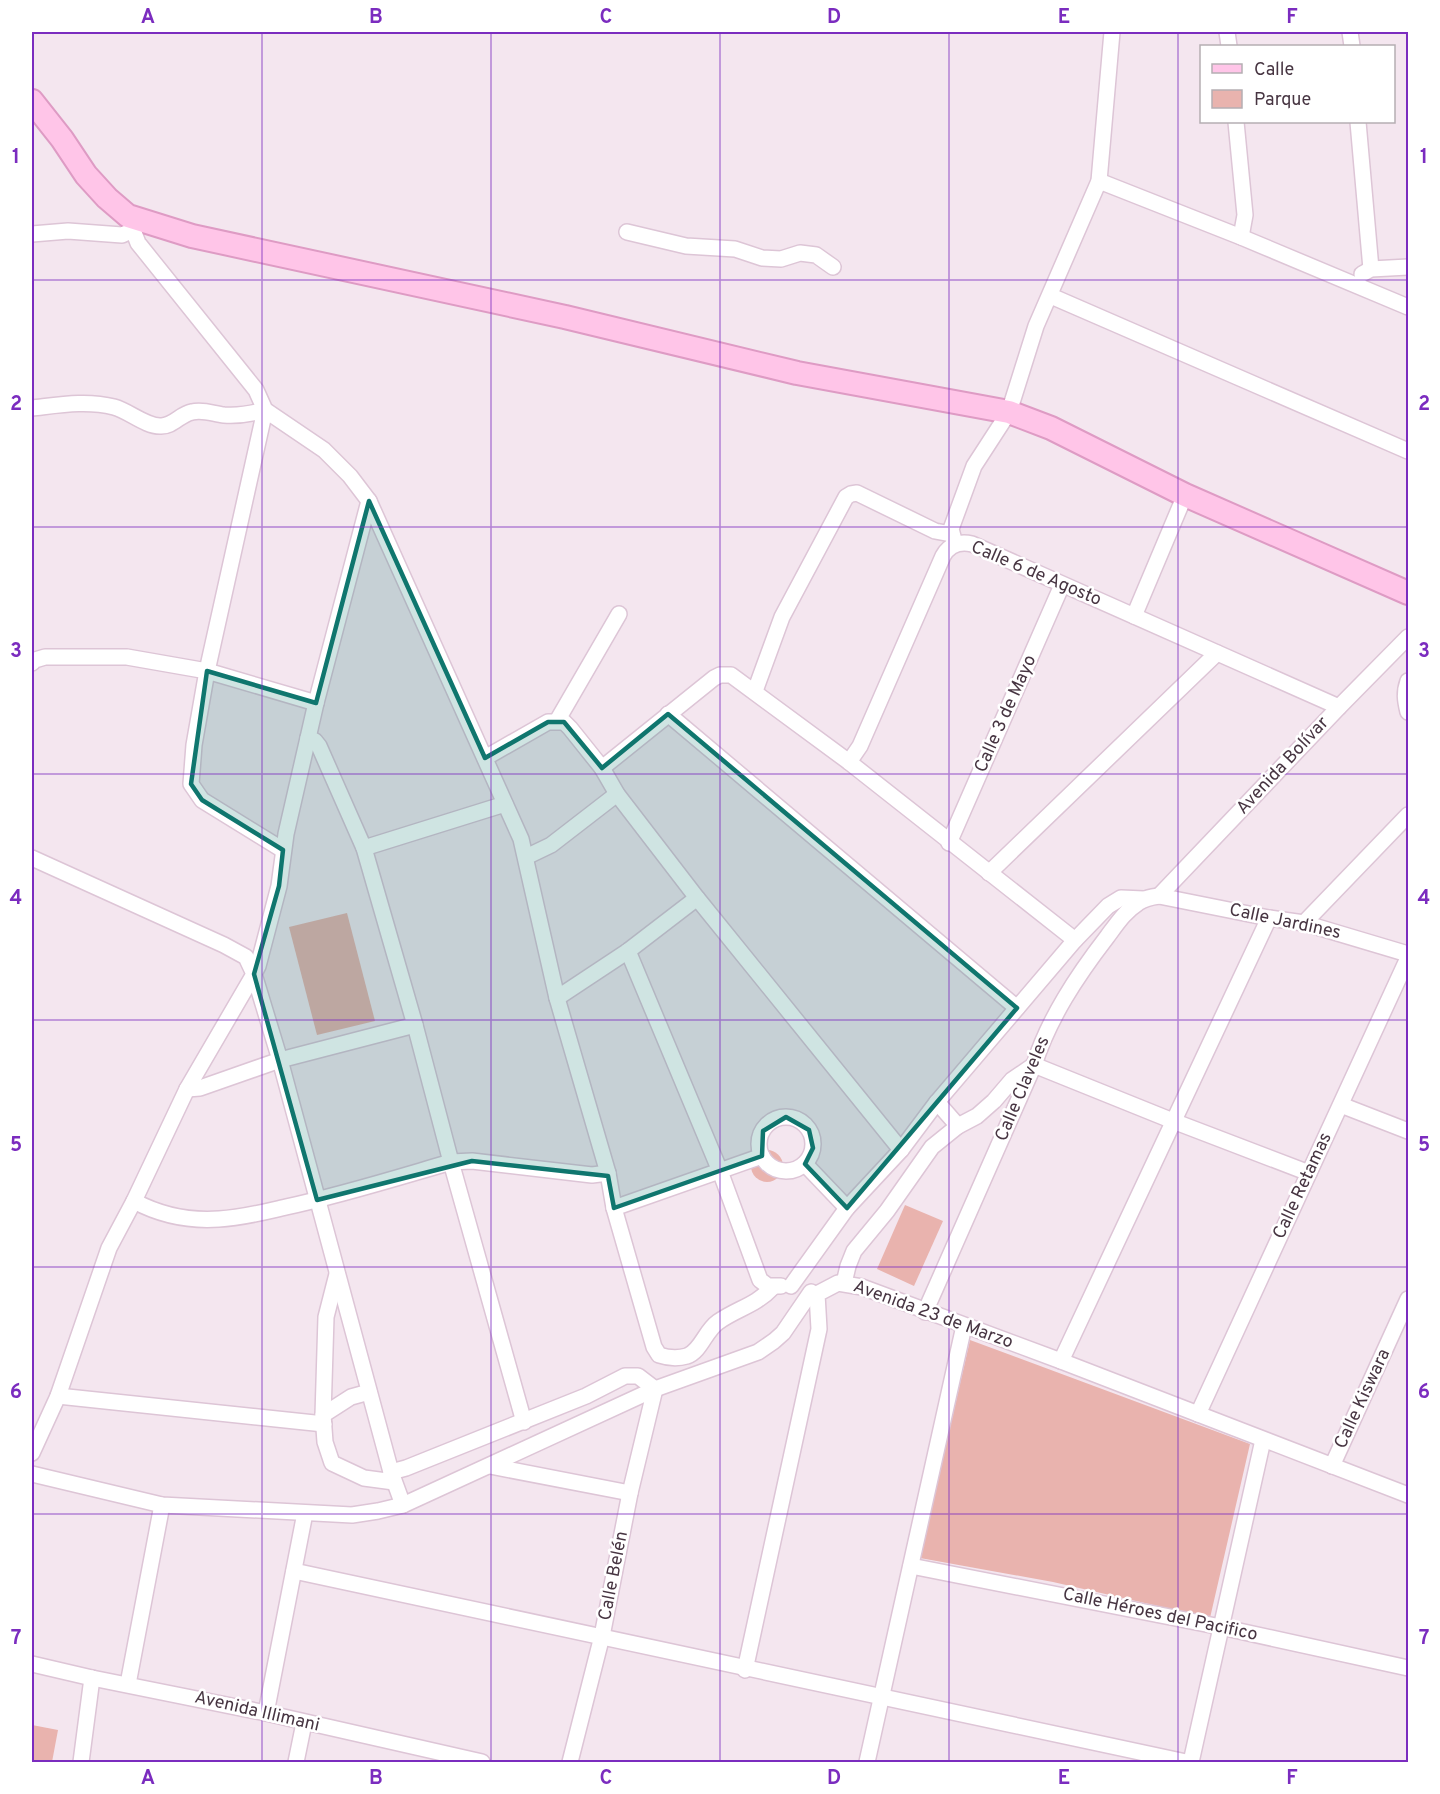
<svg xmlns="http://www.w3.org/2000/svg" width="1440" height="1794" viewBox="0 0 1440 1794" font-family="Overpass,sans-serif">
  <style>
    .green { fill: #e9b3ae }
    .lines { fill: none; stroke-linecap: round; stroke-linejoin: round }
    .street-casing { stroke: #ddc5d6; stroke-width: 18 }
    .secondary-casing { stroke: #de9bc4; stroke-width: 26 }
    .street { stroke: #fff; stroke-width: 15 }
    .secondary { stroke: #ffc5e8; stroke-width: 22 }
    .marked { fill: #0f766e; fill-opacity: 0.2; stroke: #0f766e; stroke-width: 4.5; stroke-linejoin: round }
    .grid { fill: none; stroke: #7b2cbf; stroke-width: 1.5; stroke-opacity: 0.55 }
    .labels { text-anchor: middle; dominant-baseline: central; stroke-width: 5; stroke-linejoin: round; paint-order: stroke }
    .street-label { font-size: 18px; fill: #473542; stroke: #fff }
    .neatline { fill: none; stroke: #7b2cbf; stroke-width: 2 }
    .grid-label { font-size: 20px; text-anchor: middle; font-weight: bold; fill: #7b2cbf }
  </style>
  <rect width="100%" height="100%" fill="#f4e6ef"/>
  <g class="green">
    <path d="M347,913L375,1021L317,1035L289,927Z"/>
    <circle cx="767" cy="1166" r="16"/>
    <path d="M905,1205L943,1221L914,1286L877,1269Z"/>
    <path d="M970,1340L1250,1444L1210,1618L1053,1582L920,1558Z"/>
    <path d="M32,1725L58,1730L52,1762H32Z"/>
  </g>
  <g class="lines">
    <g class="street-casing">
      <g id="street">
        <path d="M1227,32L1229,46"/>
        <path d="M1350,32L1352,46"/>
        <path d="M1236,122L1245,215L1241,237"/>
        <path d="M1358,122L1371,269"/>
        <path d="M1099,181L1241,237L1408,307"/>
        <path d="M133,230L138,243L256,390L265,410L324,450L350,476L369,501L316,703L286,834L279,886L258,966L254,974L280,1060L391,1472L403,1505"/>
        <path d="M627,232L686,246L735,249L762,258L781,259L800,253L816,255L833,267"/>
        <path d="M32,234L68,231L122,235L133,230L130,221"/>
        <path d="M1362,274L1371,269L1408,267"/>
        <path d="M1051,296L1408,451"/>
        <path d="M32,408C59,405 87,400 114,407C129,411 145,426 160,426C173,427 180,414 192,412C203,409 214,414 224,415C238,416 251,414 265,410L207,671L194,745L191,784L202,800L283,850"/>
        <path d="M369,501L521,839L557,998L608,1173L614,1208L654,1347L659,1355C668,1358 677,1359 687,1356C701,1351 705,1331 718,1322C738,1308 755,1306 773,1287"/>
        <path d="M955,544L951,529L974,466L1009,412L1036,326L1099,181L1112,32"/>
        <path d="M1134,616L1185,495"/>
        <path d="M32,663L35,660L45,657H127L207,671L316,703"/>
        <path d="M1408,681C1404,692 1405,700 1408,712"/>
        <path d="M755,691L782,617L846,497L851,494L857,493L935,531L951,534"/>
        <path d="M668,714L1017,1008"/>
        <path d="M557,721L619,614"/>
        <path d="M308,738L315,741L319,746L364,848L415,1025L451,1162L524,1422"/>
        <path d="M485,758L548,722H564L570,728L602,768L617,794L697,898L901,1150"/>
        <path d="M849,762L860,746L943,556C949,545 959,541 972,544L1339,707"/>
        <path d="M602,768L714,678L720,675H731L849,762L1075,940"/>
        <path d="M949,843L1062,585"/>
        <path d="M364,848L505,804"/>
        <path d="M526,857L551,845L617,794"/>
        <path d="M32,858L224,945L246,957L254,974L187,1089L134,1201L109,1248L58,1396L32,1453"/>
        <path d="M989,873L1217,653"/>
        <path d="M1159,896L1339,707L1408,637"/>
        <path d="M1304,923L1408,815"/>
        <path d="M628,951L720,1171L760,1280L768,1286H781"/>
        <path d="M557,998L628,951L697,898"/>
        <path d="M187,1089L200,1088L280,1060L415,1025"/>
        <path d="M937,1102L958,1126"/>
        <path d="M1341,1105L1408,1131"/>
        <circle cx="786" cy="1144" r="27"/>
        <path d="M805,1164L847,1208"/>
        <path d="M134,1201C160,1215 190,1221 219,1219C242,1218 264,1212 286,1207C342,1195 396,1178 451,1162L472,1161L592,1175L608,1173"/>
        <path d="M614,1208L762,1156"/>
        <path d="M337,1274L326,1317L323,1415L325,1442L332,1463L364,1478L394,1482"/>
        <path d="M844,1283L848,1266L854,1251L887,1211L932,1147L958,1126L977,1116L994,1101L1012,1080L1034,1065L1173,1121L1309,1173"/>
        <path d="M791,1286L847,1208L901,1150L937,1102L1075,940L1108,906L1121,898L1144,899"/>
        <path d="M925,1312L1034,1065C1049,1018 1077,976 1107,937C1116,925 1125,911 1138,903C1145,898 1151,897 1159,896L1269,918L1304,923L1408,954"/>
        <path d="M1061,1361L1269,918"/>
        <path d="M58,1396L324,1424"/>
        <path d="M1198,1414L1408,958"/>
        <path d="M323,1415L351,1397L369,1392"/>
        <path d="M490,1466L630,1493"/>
        <path d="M1332,1466L1408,1299"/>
        <path d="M391,1472L406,1468L586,1396L625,1376H638L655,1389L630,1493L602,1636L570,1762"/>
        <path d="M32,1474L162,1505L352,1515L378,1511L403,1505L655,1389L758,1352L774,1341L783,1333L811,1292"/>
        <path d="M911,1566L1221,1627L1408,1668"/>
        <path d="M294,1571C592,1634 889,1700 1186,1762"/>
        <path d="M32,1664L92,1678L266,1713L482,1762"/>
        <path d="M745,1670L819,1329L817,1294L838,1283L862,1287L1061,1361L1408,1495"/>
        <path d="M128,1684L162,1505"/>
        <path d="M266,1713L305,1513"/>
        <path d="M81,1762L92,1678"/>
        <path d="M296,1762L304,1723"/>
        <path d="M867,1762L964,1326"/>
        <path d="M1191,1762L1263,1440"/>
      </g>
    </g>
    <g class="secondary-casing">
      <path id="secondary" d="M32,101L62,139L86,175L107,198L128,216L192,236L565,317L797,373L1009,412L1051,428L1185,495L1408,593"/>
    </g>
    <use href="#street" class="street"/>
    <use href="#secondary" class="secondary"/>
  </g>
  <path class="marked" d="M369,501L485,758L548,722H564L602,768L668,714L1017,1008L847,1208L805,1164L813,1148L809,1130L786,1117L763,1131L762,1156L614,1208L608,1176L472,1161L317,1200L254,974L279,886L283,850L202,800L191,784L207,671L316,703Z"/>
  <path class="grid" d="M262,32V1762M491,32V1762M720,32V1762M949,32V1762M1178,32V1762M32,280H1408M32,527H1408M32,774H1408M32,1020H1408M32,1267H1408M32,1514H1408"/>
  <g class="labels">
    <g class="street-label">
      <text transform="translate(1036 574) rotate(23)">Calle 6 de Agosto</text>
      <text transform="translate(1006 714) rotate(-66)">Calle 3 de Mayo</text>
      <text transform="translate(1283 766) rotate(-47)">Avenida Bolívar</text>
      <text transform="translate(1285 922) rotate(12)">Calle Jardines</text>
      <text transform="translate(1023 1089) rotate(-67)">Calle Claveles</text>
      <text transform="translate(1303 1186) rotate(-65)">Calle Retamas</text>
      <text transform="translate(933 1315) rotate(20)">Avenida 23 de Marzo</text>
      <text transform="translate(1363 1399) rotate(-65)">Calle Kiswara</text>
      <text transform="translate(614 1576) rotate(-79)">Calle Belén</text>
      <text transform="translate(1160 1615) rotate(12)">Calle Héroes del Pacifico</text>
      <text transform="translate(257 1712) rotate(13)">Avenida Illimani</text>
    </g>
  </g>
  <rect width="1440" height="1794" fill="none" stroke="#ffffff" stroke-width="66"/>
  <rect x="1200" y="45" width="195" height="78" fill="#ffffff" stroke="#b5aeb3" stroke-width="1.5"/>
  <rect x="1212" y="64" width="30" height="9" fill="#ffc5e8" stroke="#b5aeb3" stroke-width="1.5"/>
  <text x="1254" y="75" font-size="18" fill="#473542">Calle</text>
  <rect x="1212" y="90" width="30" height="18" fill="#e9b3ae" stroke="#b5aeb3" stroke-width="1.5"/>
  <text x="1254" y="105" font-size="18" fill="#473542">Parque</text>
  <rect x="33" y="33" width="1374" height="1728" class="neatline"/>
  <g class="grid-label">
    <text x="148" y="23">A</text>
    <text x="376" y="23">B</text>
    <text x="606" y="23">C</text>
    <text x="834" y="23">D</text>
    <text x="1064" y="23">E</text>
    <text x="1292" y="23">F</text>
    <text x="16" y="163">1</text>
    <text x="1424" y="163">1</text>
    <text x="16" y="410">2</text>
    <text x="1424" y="410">2</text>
    <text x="16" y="657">3</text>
    <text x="1424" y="657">3</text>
    <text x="16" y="904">4</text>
    <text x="1424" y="904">4</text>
    <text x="16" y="1151">5</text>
    <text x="1424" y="1151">5</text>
    <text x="16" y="1398">6</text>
    <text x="1424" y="1398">6</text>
    <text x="16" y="1644">7</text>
    <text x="1424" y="1644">7</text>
    <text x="148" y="1784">A</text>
    <text x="376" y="1784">B</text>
    <text x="606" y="1784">C</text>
    <text x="834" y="1784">D</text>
    <text x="1064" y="1784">E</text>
    <text x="1292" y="1784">F</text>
  </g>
</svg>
